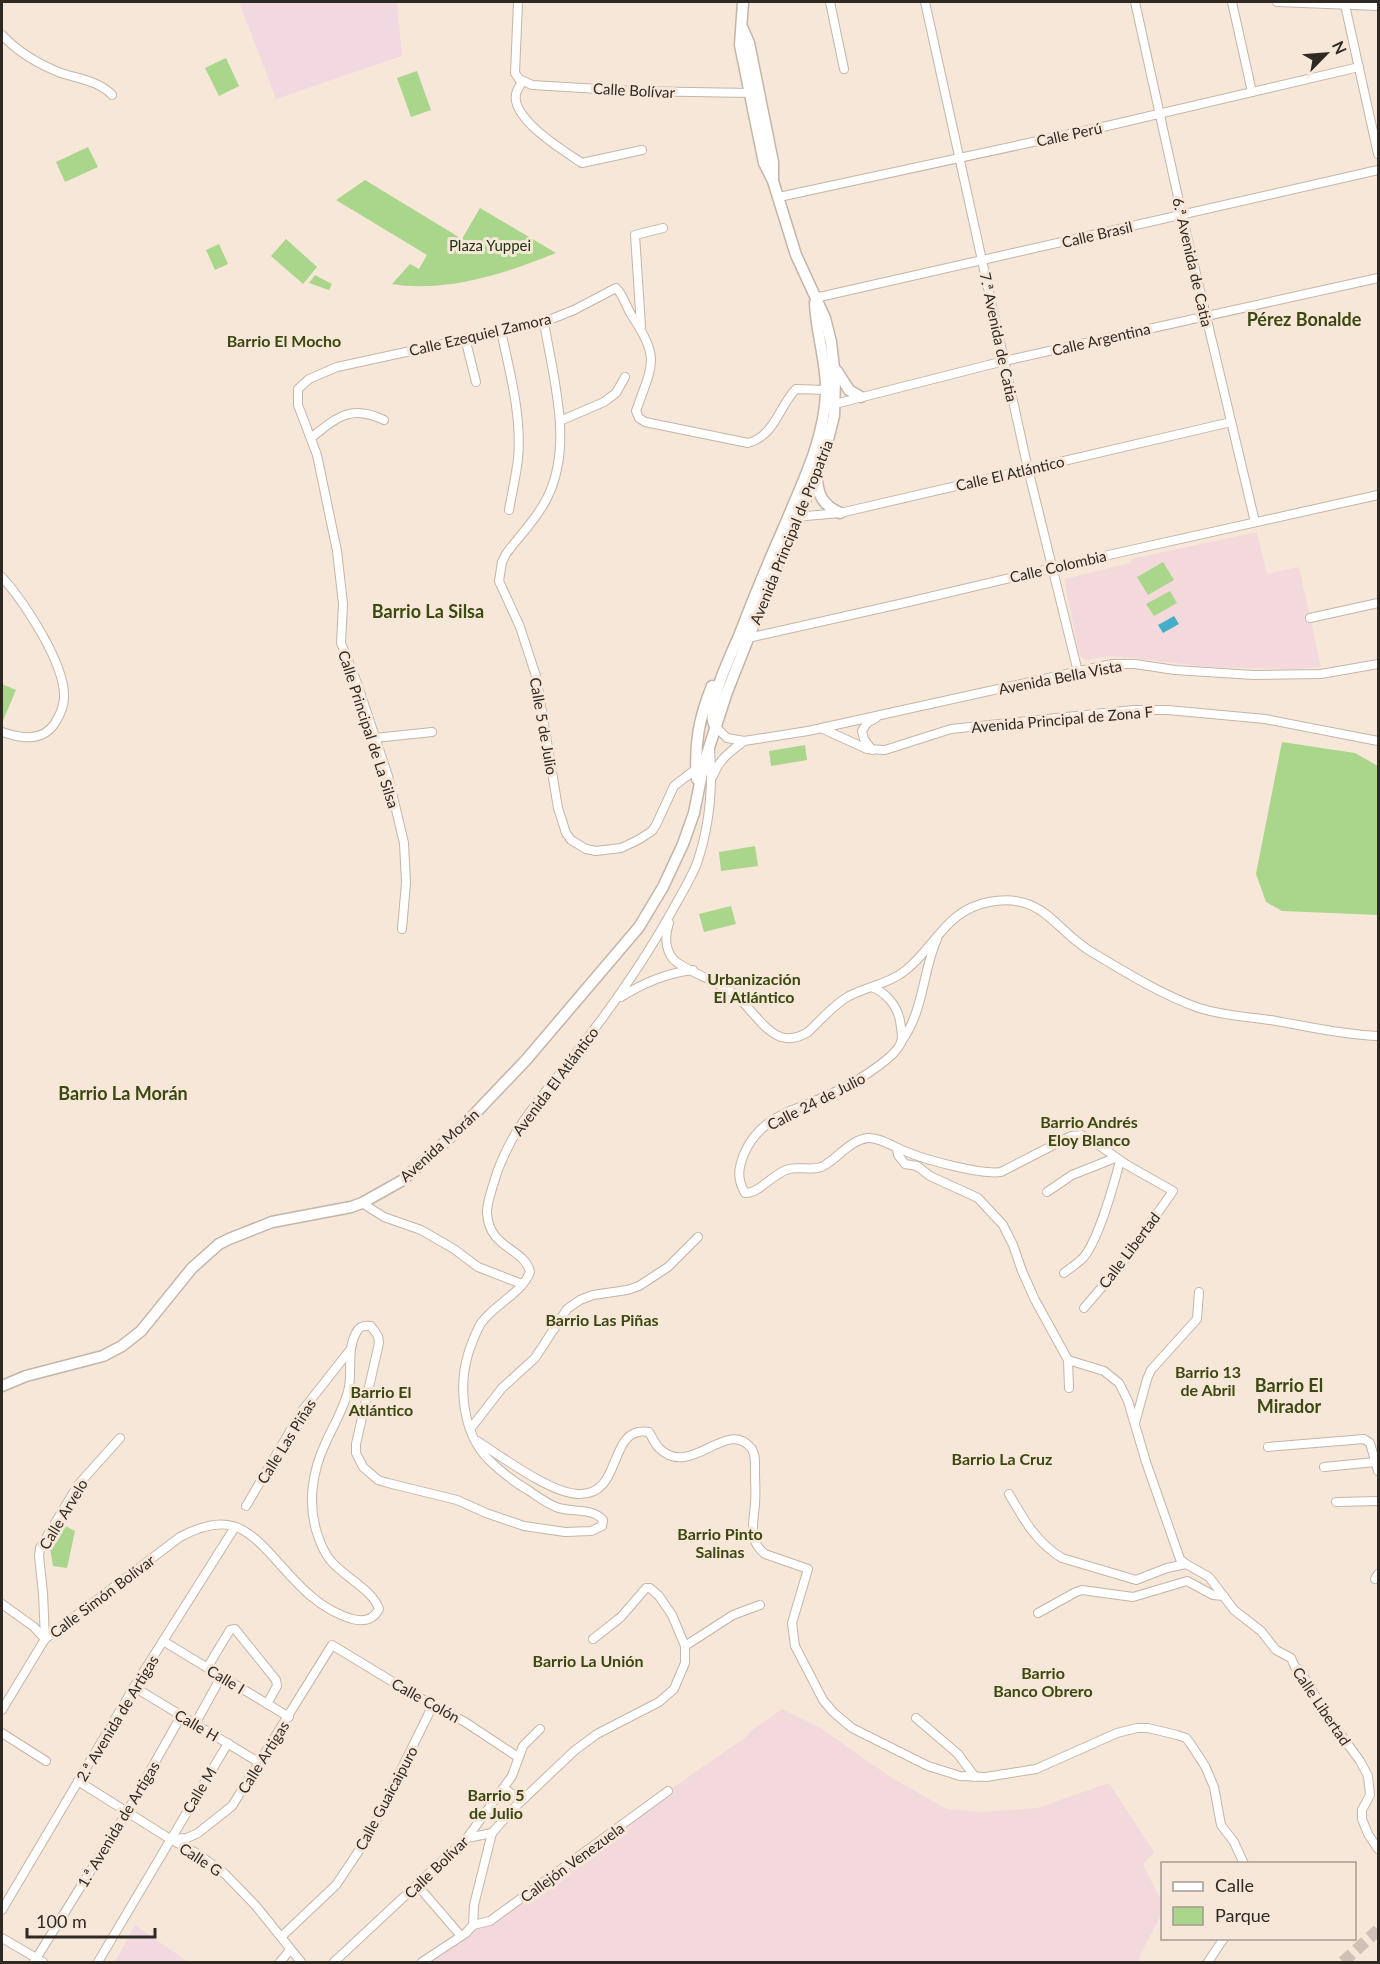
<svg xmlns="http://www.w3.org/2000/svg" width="1380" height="1964" viewBox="0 0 1380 1964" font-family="Lato,sans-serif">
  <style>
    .education { fill: #f2d9e1 }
    .medical { fill: #f3d9dc }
    .green { fill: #a9d68a }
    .water { fill: #45aec9 }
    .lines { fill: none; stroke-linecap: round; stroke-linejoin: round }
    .highway-tunnel { stroke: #cfc1b5; stroke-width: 12; stroke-dasharray: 12 6; stroke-linecap: butt }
    .minor-casing { stroke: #c3b5a7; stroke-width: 10 }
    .major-casing { stroke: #c3b5a7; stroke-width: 13 }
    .minor { stroke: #fff; stroke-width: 8 }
    .major { stroke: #fff; stroke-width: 10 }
    .labels { text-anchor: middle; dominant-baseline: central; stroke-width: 6; stroke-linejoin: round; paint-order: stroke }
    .street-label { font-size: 15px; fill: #2f2924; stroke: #f7e7d9 }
    .park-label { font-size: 15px; fill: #213411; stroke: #f7e7d9 }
    .neighbourhood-label { font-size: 16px; font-weight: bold; fill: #3b480f; stroke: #f7e7d9 }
    .quarter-label { font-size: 18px; font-weight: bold; fill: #3b480f; stroke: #f7e7d9 }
  </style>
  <rect width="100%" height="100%" fill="#f7e7d9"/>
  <g class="education">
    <path d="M239,2H397L402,56L276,99Z"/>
    <path d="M135,1925L188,1962H115Z"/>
  </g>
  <g class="medical">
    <path d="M1257,532L1267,574L1299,567L1321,667L1296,669L1209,667L1132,658L1109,656L1085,660L1081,657L1079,653L1064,579L1131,563V559Z"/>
    <path d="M782,1709L819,1727L892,1778L947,1809L982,1812L1037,1808L1109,1783L1154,1852L1143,1865L1162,1902V1913L1139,1958V1962H422L743,1739L752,1730Z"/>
  </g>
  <g class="green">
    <path d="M226,58L239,86L219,96L205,68Z"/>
    <path d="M417,71L431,110L411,117L397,78Z"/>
    <path d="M88,147L98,167L65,182L56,162Z"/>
    <path d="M365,180L462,239L480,208L556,253C507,273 445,293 392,284L410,264L419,269L427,255L336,200Z"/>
    <path d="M286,239L317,267L303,284L271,256Z"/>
    <path d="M219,244L228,264L215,270L206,250Z"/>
    <path d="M315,275L332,284L329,290L309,283Z"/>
    <path d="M1163,562L1174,580L1148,595L1137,577Z"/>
    <path d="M1170,591L1177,603L1154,616L1146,604Z"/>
    <path d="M2,684L16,690L2,723Z"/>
    <path d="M1282,742L1355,753L1378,766V915L1282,911L1266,902L1256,874Z"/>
    <path d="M805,745L807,760L771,766L769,751Z"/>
    <path d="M755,846L758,866L721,871L719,852Z"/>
    <path d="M731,906L736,924L704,932L699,914Z"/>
    <path d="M61,1524L75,1531L67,1568L53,1566L50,1548Z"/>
  </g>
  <path class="water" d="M1174,616L1179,624L1163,633L1158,625Z"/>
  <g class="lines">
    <path class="highway-tunnel" d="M1343,1962L1378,1930"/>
    <g class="minor-casing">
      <g id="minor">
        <path d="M518,2L515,73L519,79L532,85L633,91L750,93"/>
        <path d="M830,2L844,69"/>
        <path d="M925,2L1028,469L1078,672"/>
        <path d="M1135,2L1182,215L1255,522"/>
        <path d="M1232,2L1252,92"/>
        <path d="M1277,2L1378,6"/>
        <path d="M1345,5L1378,154"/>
        <path d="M2,35C19,53 38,64 61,73C79,79 99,81 112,95"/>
        <path d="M522,82C520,85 517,90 516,94C511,119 564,151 582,163L642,150"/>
        <path d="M779,197L1107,126L1359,67"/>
        <path d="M815,298L1378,170"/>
        <path d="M544,322C553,378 574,445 547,498C537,519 519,536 506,554L502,562L499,581L520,627L536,676L558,808L566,833L571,840L586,849L596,851L621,848L638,840L652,831L656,825L674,786L696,769"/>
        <path d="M641,326L635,235L663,228"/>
        <path d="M501,331C510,373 522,417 518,459C516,476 512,493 509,510"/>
        <path d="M465,338L476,382"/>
        <path d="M829,403L835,404L1004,361L1378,278"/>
        <path d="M560,421L604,402L616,393L625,377"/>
        <path d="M311,438C337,417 351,404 384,420"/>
        <path d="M795,517L840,513L1231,422"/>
        <path d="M2,577C24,602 65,663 64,697C64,707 60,715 55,723C42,743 20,738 2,732"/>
        <path d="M1310,618L1378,603"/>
        <path d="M745,637L748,638L904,603L1104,556L1378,495"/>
        <path d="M715,726L727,738L744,741L808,731L1112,664H1135L1175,670L1254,675L1321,674L1378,664"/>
        <path d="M823,729L867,749L885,750L951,729L1133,710H1168L1265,719L1378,741"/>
        <path d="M375,738L432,732"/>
        <path d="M872,750L864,739L862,731L867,723L876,718"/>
        <path d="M713,776C719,759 731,751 744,741"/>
        <path d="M669,923C665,935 665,949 673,959C683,970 718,981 733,993C750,1006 762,1030 781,1037C791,1040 800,1037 808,1032C821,1020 833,1005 849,996C868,986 889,984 906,970C936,946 946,910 989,902C1043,892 1053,928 1090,951C1125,972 1160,994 1199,1008C1221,1015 1247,1017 1270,1020C1306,1026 1343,1035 1378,1036"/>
        <path d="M402,929L406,883L404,843L388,776L357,683L341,643L343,604L337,551L317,455L298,405V389L309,379L337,367L544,322L574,310L616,288C623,294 626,307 632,316C661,359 652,365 636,411L639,418L645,422L748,443C775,436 779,406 796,389L826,390"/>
        <path d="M872,987C886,993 897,1005 900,1021C901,1027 903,1037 901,1043C898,1049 891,1056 886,1060C863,1079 837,1092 810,1103C798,1108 784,1112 773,1120C760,1128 750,1140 744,1154C738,1169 737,1179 745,1193C759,1194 773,1173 789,1169C800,1166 815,1172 825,1165C839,1157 850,1140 868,1138C880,1137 895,1148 907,1152C926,1160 982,1175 1001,1172L1071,1136L1082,1135L1090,1139L1127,1165L1173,1191L1121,1265L1084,1308"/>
        <path d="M621,997C643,983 667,973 693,970"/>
        <path d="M901,1042C924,1011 922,973 937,939"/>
        <path d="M897,1148L898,1155L905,1164L917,1166L930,1176L978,1198L1003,1225L1013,1245L1022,1271L1035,1300L1068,1360L1069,1388"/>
        <path d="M1047,1192L1072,1175L1115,1158"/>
        <path d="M362,1203L384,1217L421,1230L454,1249L478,1267L522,1284"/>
        <path d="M1064,1273C1070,1268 1077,1264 1083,1258C1098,1241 1114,1184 1120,1161"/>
        <path d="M1068,1360L1104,1371L1119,1383L1128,1401L1146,1462L1180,1559L1186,1564L1209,1577L1234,1610L1261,1631L1276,1650L1291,1658L1295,1667L1300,1670L1328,1717L1360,1761L1368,1776L1370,1795L1362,1810V1819L1368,1834L1378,1849"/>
        <path d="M1135,1423L1147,1379L1151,1370L1197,1319L1199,1292"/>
        <path d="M471,1428L502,1388L535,1358L567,1309L580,1300L593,1295L627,1290L639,1286L668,1267L698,1237"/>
        <path d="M477,1441C501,1456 550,1493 578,1494C625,1496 606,1425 649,1432C652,1437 655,1444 659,1448C690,1480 727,1417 751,1448C756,1454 755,1464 755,1471C755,1482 756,1493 755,1503C754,1523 747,1540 765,1554L808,1569L792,1623L795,1646L823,1700L833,1712L852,1728L928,1766L960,1776L986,1777L1036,1769L1117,1733L1137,1728H1148L1177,1735L1186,1738L1190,1743L1205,1766L1214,1787L1221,1825L1234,1842L1244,1864"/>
        <path d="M1268,1447L1364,1439L1370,1443L1378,1471"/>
        <path d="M1324,1467L1375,1462"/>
        <path d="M1009,1494C1024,1520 1036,1542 1062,1558L1136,1580L1167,1568L1186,1564"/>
        <path d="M1336,1502L1378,1501"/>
        <path d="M246,1506L302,1411L350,1350"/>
        <path d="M1375,1579L1378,1574"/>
        <path d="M2,1604L34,1627L45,1639"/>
        <path d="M1038,1613L1076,1592L1082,1590L1133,1597L1187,1581L1213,1595L1224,1596"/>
        <path d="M45,1639L43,1593L39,1556L40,1548L78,1485L120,1438"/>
        <path d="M163,1641L289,1717"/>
        <path d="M685,1646L733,1615L760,1605"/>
        <path d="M207,1668L230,1630L235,1629L276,1680L277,1686L267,1704"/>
        <path d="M134,1687L260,1763"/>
        <path d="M2,1710L45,1639L180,1537C195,1529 216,1521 233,1526C244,1529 256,1539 264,1547C291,1575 312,1607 352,1619C364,1622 373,1620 379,1609C374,1591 343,1576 331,1561C325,1554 321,1545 318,1536C307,1505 312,1471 326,1442C334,1424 345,1407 349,1387C352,1369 347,1349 356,1333C359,1326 364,1325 371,1326L378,1336L379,1343L356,1444V1453L363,1467L378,1480L388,1483L457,1500L486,1513L524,1526L565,1532L591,1531L602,1526L603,1520C592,1507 571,1513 556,1507C546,1503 537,1496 528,1490C514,1482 500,1471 488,1459C462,1432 458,1385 469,1351C473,1341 476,1330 482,1322C495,1304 522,1293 530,1272C525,1248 488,1249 487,1212C487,1203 491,1193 493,1185C508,1133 537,1103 569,1062C607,1014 642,965 672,911C680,896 691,879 697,863C710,825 713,789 710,750"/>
        <path d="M916,1718L958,1754L975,1777"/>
        <path d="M195,1724L221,1677"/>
        <path d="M2,1733L46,1761"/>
        <path d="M78,1781L170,1839L198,1854L225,1874L256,1906L301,1962"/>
        <path d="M504,1788L521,1801"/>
        <path d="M467,1838L492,1833"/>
        <path d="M170,1839L187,1838L198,1833L232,1806L332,1645L416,1696L465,1722L518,1757"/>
        <path d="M418,1886L461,1936"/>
        <path d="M2,1910L134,1687L235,1527"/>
        <path d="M473,1925L490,1921L668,1791"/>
        <path d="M281,1937L336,1885L368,1837L433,1705"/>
        <path d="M2,1938L43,1962"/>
        <path d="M34,1962L127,1812L181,1716"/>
        <path d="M98,1962L228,1743"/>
        <path d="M280,1962L290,1950"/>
        <path d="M334,1962L467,1838L512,1776L523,1746L540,1729"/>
        <path d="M422,1962L466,1933L473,1925L474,1905L492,1833L514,1808L574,1751L597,1734L659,1702L674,1689L685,1663V1646L672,1615L659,1596L650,1588H646L621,1617L593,1639"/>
        <path d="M1208,1962L1224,1938"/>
      </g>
    </g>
    <g class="major-casing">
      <g id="major">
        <path d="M743,29L749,43L773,162V178"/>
        <path d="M837,371L849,390L861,397"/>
        <path d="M817,476C817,495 823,505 840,513"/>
        <path d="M715,726C704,709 731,655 739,636C753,599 768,563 784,527C802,483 824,441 826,393C827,362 816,333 815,303"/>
        <path d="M697,779C694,745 699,718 712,686"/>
        <path d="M2,1386L26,1376L103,1356L122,1346L141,1331L192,1268L219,1244L229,1239L272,1222L351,1207L362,1203L403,1180L465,1124L526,1060L639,927L663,887L683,844L694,813L704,763L727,692L776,568L823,459L834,416L835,377L831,342L825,318L796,255L773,181L764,163L740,45L743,2"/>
      </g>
    </g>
    <use href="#minor" class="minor"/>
    <use href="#major" class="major"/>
  </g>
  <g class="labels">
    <g class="street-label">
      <text transform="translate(634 90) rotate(3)">Calle Bolívar</text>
      <text transform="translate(1069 134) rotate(-12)">Calle Perú</text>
      <text transform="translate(1097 234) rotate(-13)">Calle Brasil</text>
      <text transform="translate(1193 262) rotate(77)">6.ª Avenida de Catia</text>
      <text transform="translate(480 334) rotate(-13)">Calle Ezequiel Zamora</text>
      <text transform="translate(999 337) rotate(78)">7.ª Avenida de Catia</text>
      <text transform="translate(1101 339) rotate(-13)">Calle Argentina</text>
      <text transform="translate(1010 473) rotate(-13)">Calle El Atlántico</text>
      <text transform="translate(791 532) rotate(-68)">Avenida Principal de Propatria</text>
      <text transform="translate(1058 566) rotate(-13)">Calle Colombia</text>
      <text transform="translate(1060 677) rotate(-11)">Avenida Bella Vista</text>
      <text transform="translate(1062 719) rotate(-5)">Avenida Principal de Zona F</text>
      <text transform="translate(544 726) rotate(80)">Calle 5 de Julio</text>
      <text transform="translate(369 729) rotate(72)">Calle Principal de La Silsa</text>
      <text transform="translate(555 1081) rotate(-53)">Avenida El Atlántico</text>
      <text transform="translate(816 1101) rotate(-27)">Calle 24 de Julio</text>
      <text transform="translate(439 1145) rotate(-42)">Avenida Morán</text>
      <text transform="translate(1129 1250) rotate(-53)">Calle Libertad</text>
      <text transform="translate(286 1441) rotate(-58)">Calle Las Piñas</text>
      <text transform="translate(63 1514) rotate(-59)">Calle Arvelo</text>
      <text transform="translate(102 1596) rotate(-37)">Calle Simón Bolívar</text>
      <text transform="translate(226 1679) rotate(31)">Calle I</text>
      <text transform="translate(426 1700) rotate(29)">Calle Colón</text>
      <text transform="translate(1322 1706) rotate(56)">Calle Libertad</text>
      <text transform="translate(117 1718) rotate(-59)">2.ª Avenida de Artigas</text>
      <text transform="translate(197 1725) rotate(30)">Calle H</text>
      <text transform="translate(263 1757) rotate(-58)">Calle Artigas</text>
      <text transform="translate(199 1790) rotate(-59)">Calle M</text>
      <text transform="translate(386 1798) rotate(-62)">Calle Guaicaipuro</text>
      <text transform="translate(118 1824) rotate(-59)">1.ª Avenida de Artigas</text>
      <text transform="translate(201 1859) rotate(33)">Calle G</text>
      <text transform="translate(572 1862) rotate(-36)">Callejón Venezuela</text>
      <text transform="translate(436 1867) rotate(-44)">Calle Bolívar</text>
    </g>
    <g class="park-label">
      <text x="490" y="245">Plaza Yuppei</text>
    </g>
    <g class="neighbourhood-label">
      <text x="284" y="340">Barrio El Mocho</text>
      <text x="754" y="978">Urbanización<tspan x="754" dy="18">El Atlántico</tspan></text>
      <text x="1089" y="1121">Barrio Andrés<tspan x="1089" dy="18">Eloy Blanco</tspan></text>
      <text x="602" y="1319">Barrio Las Piñas</text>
      <text x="1208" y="1371">Barrio 13<tspan x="1208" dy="18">de Abril</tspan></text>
      <text x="381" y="1391">Barrio El<tspan x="381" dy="18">Atlántico</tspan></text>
      <text x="1002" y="1458">Barrio La Cruz</text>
      <text x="720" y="1533">Barrio Pinto<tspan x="720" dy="18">Salinas</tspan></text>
      <text x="588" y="1660">Barrio La Unión</text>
      <text x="1043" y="1672">Barrio<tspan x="1043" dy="18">Banco Obrero</tspan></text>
      <text x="496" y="1794">Barrio 5<tspan x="496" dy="18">de Julio</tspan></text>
    </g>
    <g class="quarter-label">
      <text x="1304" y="319">Pérez Bonalde</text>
      <text x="428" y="611">Barrio La Silsa</text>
      <text x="123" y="1093">Barrio La Morán</text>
      <text x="1289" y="1385">Barrio El<tspan x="1289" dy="21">Mirador</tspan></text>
    </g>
  </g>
  <rect width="1380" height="1964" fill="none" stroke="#2f2924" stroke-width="6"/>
  <rect x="1161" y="1862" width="195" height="78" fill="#f7e7d9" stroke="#a79b91" stroke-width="1.5"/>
  <rect x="1173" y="1882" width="30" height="9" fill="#ffffff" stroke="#a79b91" stroke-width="1.5"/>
  <text x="1215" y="1892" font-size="18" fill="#2f2924">Calle</text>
  <rect x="1173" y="1907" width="30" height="18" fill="#a9d68a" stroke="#a79b91" stroke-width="1.5"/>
  <text x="1215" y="1922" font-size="18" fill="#2f2924">Parque</text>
  <g transform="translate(1326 54) rotate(65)" stroke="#f7e7d9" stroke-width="4.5" paint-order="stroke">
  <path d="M0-4.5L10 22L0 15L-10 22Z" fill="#2f2924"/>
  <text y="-9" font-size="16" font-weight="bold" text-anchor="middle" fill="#2f2924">N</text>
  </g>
  <path d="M27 1928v9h128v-9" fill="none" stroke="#2f2924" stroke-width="3"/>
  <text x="36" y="1928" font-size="18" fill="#2f2924" stroke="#f7e7d9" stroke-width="4.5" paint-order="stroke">100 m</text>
</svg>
